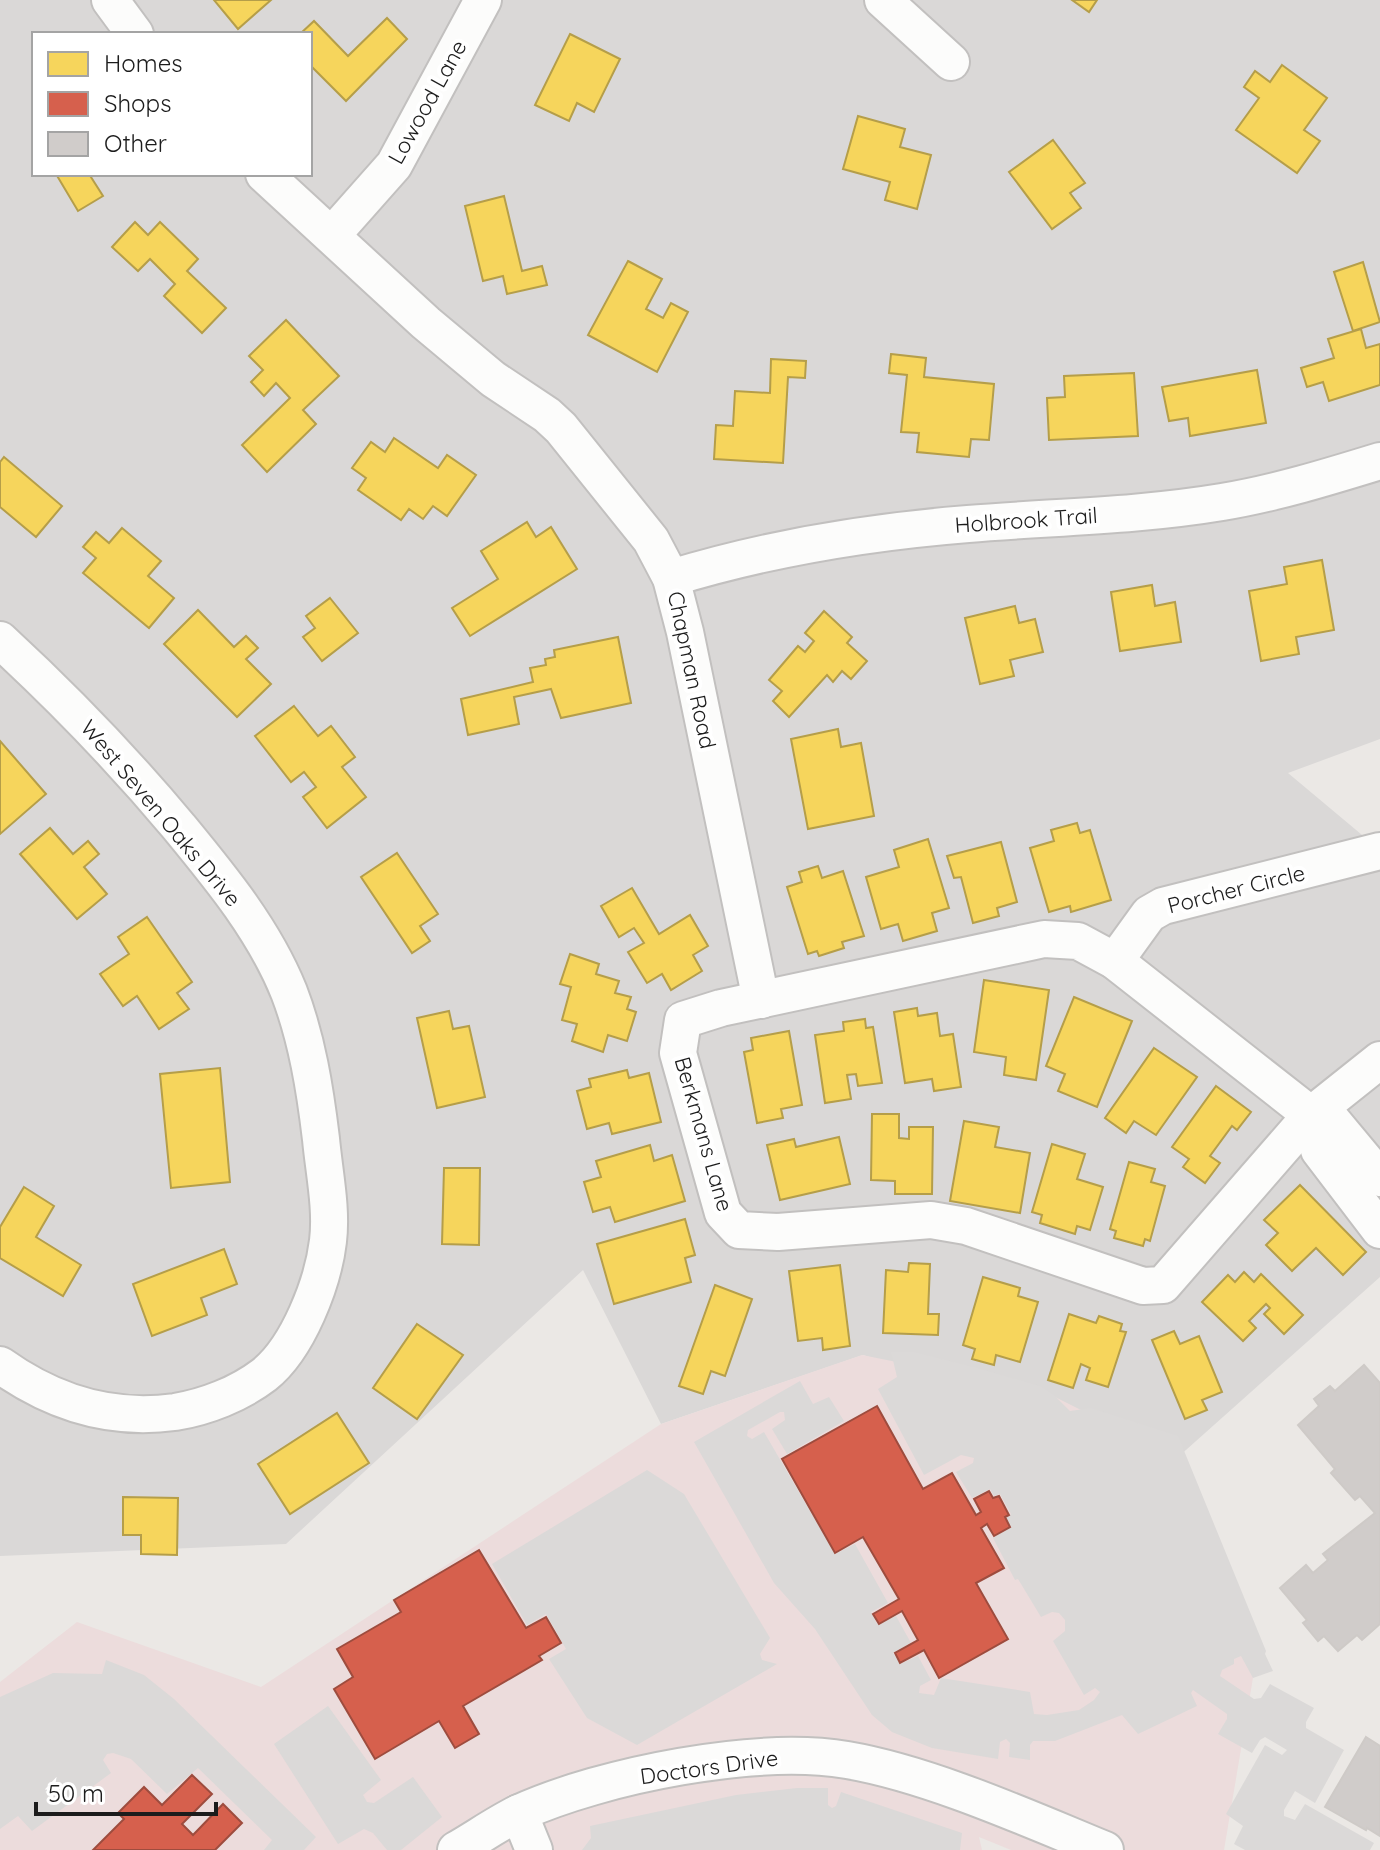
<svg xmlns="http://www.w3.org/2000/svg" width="1380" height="1850" viewBox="0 0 1380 1850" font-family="Quicksand,sans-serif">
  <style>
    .residential { fill: #dad8d7; fill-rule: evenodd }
    .commercial { fill: #ecdcdc }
    .parking { fill: #dbd9d8 }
    .homes { fill: #f6d55c; stroke: #b59e49; stroke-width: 2 }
    .shops { fill: #d6604d; stroke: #9e4c3e; stroke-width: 2 }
    .building { fill: #d0ccca; stroke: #cecac7; stroke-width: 2 }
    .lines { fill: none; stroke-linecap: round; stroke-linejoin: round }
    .minor-casing { stroke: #c2c0bf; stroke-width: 40 }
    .minor { stroke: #fcfcfb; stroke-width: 36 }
    .labels { text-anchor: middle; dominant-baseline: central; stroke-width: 8; stroke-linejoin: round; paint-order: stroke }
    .street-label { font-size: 22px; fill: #1c1c1c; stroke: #fff }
  </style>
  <rect width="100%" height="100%" fill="#ebe8e5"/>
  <path class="residential" d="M0,0H1380V739L1288,773L1380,850V1277L1177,1458L863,1355L661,1424L583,1270L286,1544L0,1556ZM34,34H310V174H34Z"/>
  <path class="commercial" d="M862,1355L1045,1392L1177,1458L1256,1660L1224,1850H1011L979,1837L982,1850H0V1682L77,1622L261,1687L661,1424Z"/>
  <g class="parking">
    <path d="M891,1352H914L977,1368L1040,1386L1055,1396L1070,1411L1091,1408L1178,1436L1266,1651L1265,1654L1273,1671L1253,1678L1241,1656L1234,1659V1664L1222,1670L1220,1676L1254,1699L1261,1698L1270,1684L1314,1708L1306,1722V1728L1344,1750L1315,1803L1295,1791L1284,1810V1816L1295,1820L1305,1804L1374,1843L1370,1850H1245L1234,1844L1243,1826L1226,1814L1265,1745L1282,1755L1287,1750L1265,1737L1260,1740L1252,1753L1218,1734L1227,1719V1714L1193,1690L1191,1693L1197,1706L1138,1734L1122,1715L1055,1741H1033L1030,1745V1760L1009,1757L1010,1743L1006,1739L1000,1742L998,1759L932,1748L892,1732L872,1715L815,1629L774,1583L694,1442L800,1381L813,1404L829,1397L844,1421L787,1454L772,1429L785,1420L784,1412H780L748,1430L747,1436L752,1439L764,1432L835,1554L855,1544L888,1603L871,1612L877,1624L896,1616L911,1643L893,1653L900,1664L918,1656L931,1680L920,1686L919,1693L934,1695L941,1678L1030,1692L1034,1714L1047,1715L1079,1710L1094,1700L1100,1692L1095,1688L1084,1695L1053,1641L1065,1631V1620L1059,1613L1052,1612L1041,1617L1018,1579L1015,1580L993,1538L1011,1527L1006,1518L1011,1514L1000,1494L994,1496L990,1489L972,1498L956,1472L973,1463L974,1458L961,1455L924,1475L878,1389L897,1377Z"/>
    <path d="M647,1470L684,1494L770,1638L760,1654L762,1660L777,1664L637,1745L587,1718L549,1659L566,1649L546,1614L527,1625L492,1564Z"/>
    <path d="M106,1660L144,1675L174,1699L316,1837L304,1850H264L272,1840L198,1768L167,1794L131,1759L113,1753L107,1754L103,1760L111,1773L32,1831L18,1816L0,1829V1697L53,1673L102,1674Z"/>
    <path d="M328,1706L381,1780L363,1795L367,1802L374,1803L413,1777L442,1817L401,1850H387L373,1833L364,1829L338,1844L274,1744Z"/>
    <path d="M797,1788H828V1805L832,1808L836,1806L841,1792L962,1833L960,1850H582L591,1838L590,1826L736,1795Z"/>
  </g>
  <g class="homes">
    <path d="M214,0H271L238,29Z"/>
    <path d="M1072,0H1097L1089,12Z"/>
    <path d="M387,18L407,39L346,101L310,65V34H300L314,21L348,56Z"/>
    <path d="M570,34L620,59L594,112L577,103L569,121L535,105Z"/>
    <path d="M1282,65L1327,98L1304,130L1320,141L1297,173L1236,130L1259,98L1244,87L1255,71L1270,82Z"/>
    <path d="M858,116L905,129L900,147L931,155L917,209L885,200L890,182L843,169Z"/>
    <path d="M1053,140L1085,183L1070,193L1081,208L1052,229L1009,172Z"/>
    <path d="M56,174H89L103,196L78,211Z"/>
    <path d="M504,196L522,271L542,266L547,285L507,294L503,276L483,281L465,206Z"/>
    <path d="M135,222L148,235L160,222L198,259L187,271L226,308L202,333L164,296L175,284L150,259L138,271L112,247Z"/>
    <path d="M628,261L662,279L646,309L663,318L671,303L688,312L657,372L588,335Z"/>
    <path d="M1363,262L1380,322L1353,331L1334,272Z"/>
    <path d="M286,320L339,376L303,410L316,424L267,472L242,445L290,398L276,383L264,396L251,382L263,370L249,356Z"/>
    <path d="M1361,329L1366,348L1380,344V385L1329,401L1323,382L1307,387L1301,368L1334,358L1328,339Z"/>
    <path d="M891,354L926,358L924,377L994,384L989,440L971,439L969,457L917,452L919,433L901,432L907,375L889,373Z"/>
    <path d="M771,359L806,361L805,378L788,377L783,463L714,459L716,425L733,426L735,391L770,393Z"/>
    <path d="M1257,370L1266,423L1190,436L1188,418L1169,421L1162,387Z"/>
    <path d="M1134,373L1138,436L1049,440L1047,398L1065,397L1064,376Z"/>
    <path d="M394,438L438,468L447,455L476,475L447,516L433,506L423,519L409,509L401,520L358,490L366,478L352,468L371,442L385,452Z"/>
    <path d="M4,457L62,506L36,537L0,507V462Z"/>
    <path d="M527,522L536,537L551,527L577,569L470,636L452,608L498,579L481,551Z"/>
    <path d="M122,528L161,561L148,576L174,598L149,628L83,573L96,558L83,547L96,532L109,543Z"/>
    <path d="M1322,560L1334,630L1296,637L1299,654L1261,661L1249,591L1287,584L1284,567Z"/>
    <path d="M1152,585L1155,606L1175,602L1181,642L1120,651L1111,592Z"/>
    <path d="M330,598L358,633L322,661L303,637L315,628L306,616Z"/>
    <path d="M1015,606L1019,623L1035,619L1043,652L1010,660L1014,676L980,684L965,618Z"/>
    <path d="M198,610L234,647L246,636L258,648L246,659L271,684L237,717L164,644Z"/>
    <path d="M824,611L852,637L847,643L867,661L851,679L842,671L833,682L827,675L789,717L773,701L782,691L769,680L798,646L805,652L814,641L805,633Z"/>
    <path d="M618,637L631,703L561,718L551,689L514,697L519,724L468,735L461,699L533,682L530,668L546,665L545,659L555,657L554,650Z"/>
    <path d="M294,706L318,736L331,726L355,757L342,767L366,797L327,828L303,797L316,787L304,772L291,782L255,736Z"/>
    <path d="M838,729L841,747L861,743L874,816L808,829L791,739Z"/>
    <path d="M0,741L46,794L0,834Z"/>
    <path d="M1077,823L1080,833L1090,830L1111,900L1071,912L1070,906L1049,912L1030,848L1054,841L1051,830Z"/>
    <path d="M50,828L73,854L88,841L99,854L84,867L107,894L77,919L20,854Z"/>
    <path d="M928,839L949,908L932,913L937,931L903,941L898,924L881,929L866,877L899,867L894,850Z"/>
    <path d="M1001,842L1017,902L997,908L999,916L973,923L961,877L954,878L947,856Z"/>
    <path d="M397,853L438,914L420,926L430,941L412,953L361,877Z"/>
    <path d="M818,866L822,878L843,871L864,936L842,942L844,948L819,956L817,951L808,954L787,887L802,882L799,872Z"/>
    <path d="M632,888L659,934L690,915L708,946L693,955L702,971L671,990L662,974L647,983L628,952L644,943L634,928L619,937L601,906Z"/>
    <path d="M147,917L192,982L177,993L189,1009L159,1029L137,996L123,1006L100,974L129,954L118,937Z"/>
    <path d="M570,954L599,964L596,974L619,981L615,993L631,997L627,1009L636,1012L627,1041L608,1035L603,1052L572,1041L577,1024L562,1020L571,987L560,984Z"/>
    <path d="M984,980L1049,990L1036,1080L1004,1075L1006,1057L974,1052Z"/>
    <path d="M1074,997L1132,1021L1097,1107L1058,1091L1065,1074L1046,1066Z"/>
    <path d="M917,1008L918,1016L937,1013L940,1036L953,1034L961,1087L934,1091L932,1079L905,1083L894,1012Z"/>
    <path d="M449,1011L453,1029L469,1026L485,1097L437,1108L417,1018Z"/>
    <path d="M865,1019L866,1028L873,1027L882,1083L858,1086L856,1074L847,1075L851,1099L825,1103L815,1035L844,1031L843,1022Z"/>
    <path d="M789,1031L802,1105L781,1109L783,1118L757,1123L744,1052L753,1050L751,1038Z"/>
    <path d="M1154,1048L1197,1077L1156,1135L1134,1121L1126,1133L1105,1118Z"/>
    <path d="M220,1068L230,1182L171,1188L160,1074Z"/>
    <path d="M627,1070L629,1078L649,1073L661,1122L612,1134L609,1123L587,1129L577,1091L591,1087L589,1079Z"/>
    <path d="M1216,1086L1251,1112L1237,1130L1232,1126L1210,1156L1220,1163L1205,1183L1183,1167L1189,1159L1172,1147Z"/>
    <path d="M872,1114H899V1138L909,1139V1127H933L932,1194H895V1181L871,1180Z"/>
    <path d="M964,1121L999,1127L995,1147L1030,1153L1020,1213L950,1201Z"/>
    <path d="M839,1137L850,1184L780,1200L767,1145L794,1139L796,1147Z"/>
    <path d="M1052,1144L1085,1154L1077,1179L1103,1187L1090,1230L1077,1226L1075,1234L1040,1223L1042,1215L1032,1212Z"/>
    <path d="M650,1145L654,1161L672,1155L685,1201L615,1222L610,1207L593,1212L584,1182L601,1177L596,1161Z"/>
    <path d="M1129,1162L1155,1169L1151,1182L1165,1186L1150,1241L1145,1239L1143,1246L1114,1238L1116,1231L1110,1229Z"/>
    <path d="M444,1168H480L479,1245L442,1244Z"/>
    <path d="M1300,1185L1366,1252L1343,1275L1316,1248L1292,1271L1266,1245L1278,1233L1264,1220Z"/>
    <path d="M24,1187L54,1206L36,1237L81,1265L63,1296L0,1258V1227Z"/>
    <path d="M685,1219L695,1255L685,1258L691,1282L614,1304L597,1244Z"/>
    <path d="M224,1249L237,1284L201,1298L207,1315L152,1336L133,1284Z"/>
    <path d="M909,1263L930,1264L928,1314H939L938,1335L883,1333L886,1270L908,1272Z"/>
    <path d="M840,1265L850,1346L823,1350L822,1338L798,1341L789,1271Z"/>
    <path d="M1244,1272L1254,1282L1261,1274L1303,1315L1284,1334L1264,1314L1270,1308L1266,1304L1249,1321L1256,1328L1243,1341L1202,1302L1228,1275L1235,1282Z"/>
    <path d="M983,1277L1020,1288L1018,1296L1038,1302L1020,1362L996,1355L994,1365L972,1359L975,1349L963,1345Z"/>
    <path d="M715,1285L752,1299L725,1376L711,1371L703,1394L679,1386Z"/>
    <path d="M1069,1314L1096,1323L1099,1316L1122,1324L1120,1331L1126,1332L1108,1387L1086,1380L1090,1368L1081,1364L1073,1388L1048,1380Z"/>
    <path d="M417,1324L463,1355L417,1419L373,1388Z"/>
    <path d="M1174,1331L1180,1344L1199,1336L1222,1392L1202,1400L1207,1410L1185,1419L1152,1340Z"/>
    <path d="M337,1413L369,1463L290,1514L258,1464Z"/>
    <path d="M123,1497L178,1498L177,1555L141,1554V1535H123Z"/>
  </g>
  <g class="shops">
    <path d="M877,1406L923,1489L952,1473L976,1515L981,1512L974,1499L989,1491L993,1498L999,1496L1009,1515L1005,1517L1010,1527L994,1536L987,1524L981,1528L1004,1568L976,1583L1008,1639L939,1678L924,1650L900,1663L895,1653L918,1640L902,1611L879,1624L873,1614L899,1599L863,1537L835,1553L782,1459Z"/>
    <path d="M479,1550L526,1628L546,1617L561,1643L539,1656L542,1660L463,1706L479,1734L455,1748L439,1721L375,1759L334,1689L353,1677L337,1649L401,1612L394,1600Z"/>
    <path d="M192,1775L212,1794L182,1824L193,1835L223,1804L242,1823L215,1850H93L124,1819L118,1813L144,1787L162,1805Z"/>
  </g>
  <g class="building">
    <path d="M1364,1365L1380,1383V1624L1362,1640L1357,1635L1338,1651L1324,1636L1318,1641L1303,1623L1307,1620L1280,1588L1306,1565L1313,1573L1328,1560L1323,1554L1375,1513L1360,1496L1355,1500L1331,1473L1335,1469L1298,1425L1319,1406L1314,1399L1330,1386L1335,1391Z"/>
    <path d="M1366,1737L1380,1746V1836L1367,1828L1366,1830L1325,1807Z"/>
  </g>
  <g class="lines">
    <g class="minor-casing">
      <g id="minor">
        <path d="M110,0L135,34"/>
        <path d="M883,0L951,62"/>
        <path d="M264,174L426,323L493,379L547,415L561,428L651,540L671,578L685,632L761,1000"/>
        <path d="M332,235L394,165L483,0"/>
        <path d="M671,578C769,548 867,532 968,524C1053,517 1138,516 1222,502C1276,493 1328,477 1380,461"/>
        <path d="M0,640C64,699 123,760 179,827C221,878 264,930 289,992C307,1039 315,1089 321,1139C324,1172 332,1208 328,1241C323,1283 298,1348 264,1375C239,1394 206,1407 175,1412C110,1421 53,1403 0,1365"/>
        <path d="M1115,961L1149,914L1163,906L1380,851"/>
        <path d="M1380,1060L1311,1115L1163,1285L1143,1286L966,1226L931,1220L778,1232L739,1230L723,1213L678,1053L683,1020L721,1008L1044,939L1078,941L1115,961L1311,1115L1330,1118L1380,1178"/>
        <path d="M1311,1115L1319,1150L1380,1230"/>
        <path d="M519,1813L534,1850"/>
        <path d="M456,1850C477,1838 498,1823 519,1813C603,1775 756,1745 847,1760C929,1774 1027,1818 1105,1850"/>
      </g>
    </g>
    <use href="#minor" class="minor"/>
  </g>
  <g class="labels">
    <g class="street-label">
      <text transform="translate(427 102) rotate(-61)">Lowood Lane</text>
      <text transform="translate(1026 520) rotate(-4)">Holbrook Trail</text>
      <text transform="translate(692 670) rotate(78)">Chapman Road</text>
      <text transform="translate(161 813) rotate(50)">West Seven Oaks Drive</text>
      <text transform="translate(1236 889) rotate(-14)">Porcher Circle</text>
      <text transform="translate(704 1134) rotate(74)">Berkmans Lane</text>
      <text transform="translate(709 1767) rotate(-8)">Doctors Drive</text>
    </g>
  </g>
  <rect x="32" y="32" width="280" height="144" fill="#ffffff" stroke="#a4a4a4" stroke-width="2"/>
  <rect x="48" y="52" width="40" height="24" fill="#f6d55c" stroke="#a4a4a4" stroke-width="2"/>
  <text x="104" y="72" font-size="24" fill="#1c1c1c">Homes</text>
  <rect x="48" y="92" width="40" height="24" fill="#d6604d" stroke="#a4a4a4" stroke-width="2"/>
  <text x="104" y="112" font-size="24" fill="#1c1c1c">Shops</text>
  <rect x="48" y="132" width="40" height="24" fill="#d0ccca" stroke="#a4a4a4" stroke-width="2"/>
  <text x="104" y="152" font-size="24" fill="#1c1c1c">Other</text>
  <path d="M36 1802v12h180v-12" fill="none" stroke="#1c1c1c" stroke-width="4"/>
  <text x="48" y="1802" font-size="24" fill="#1c1c1c" stroke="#ffffff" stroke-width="6" paint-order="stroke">50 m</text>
</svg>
